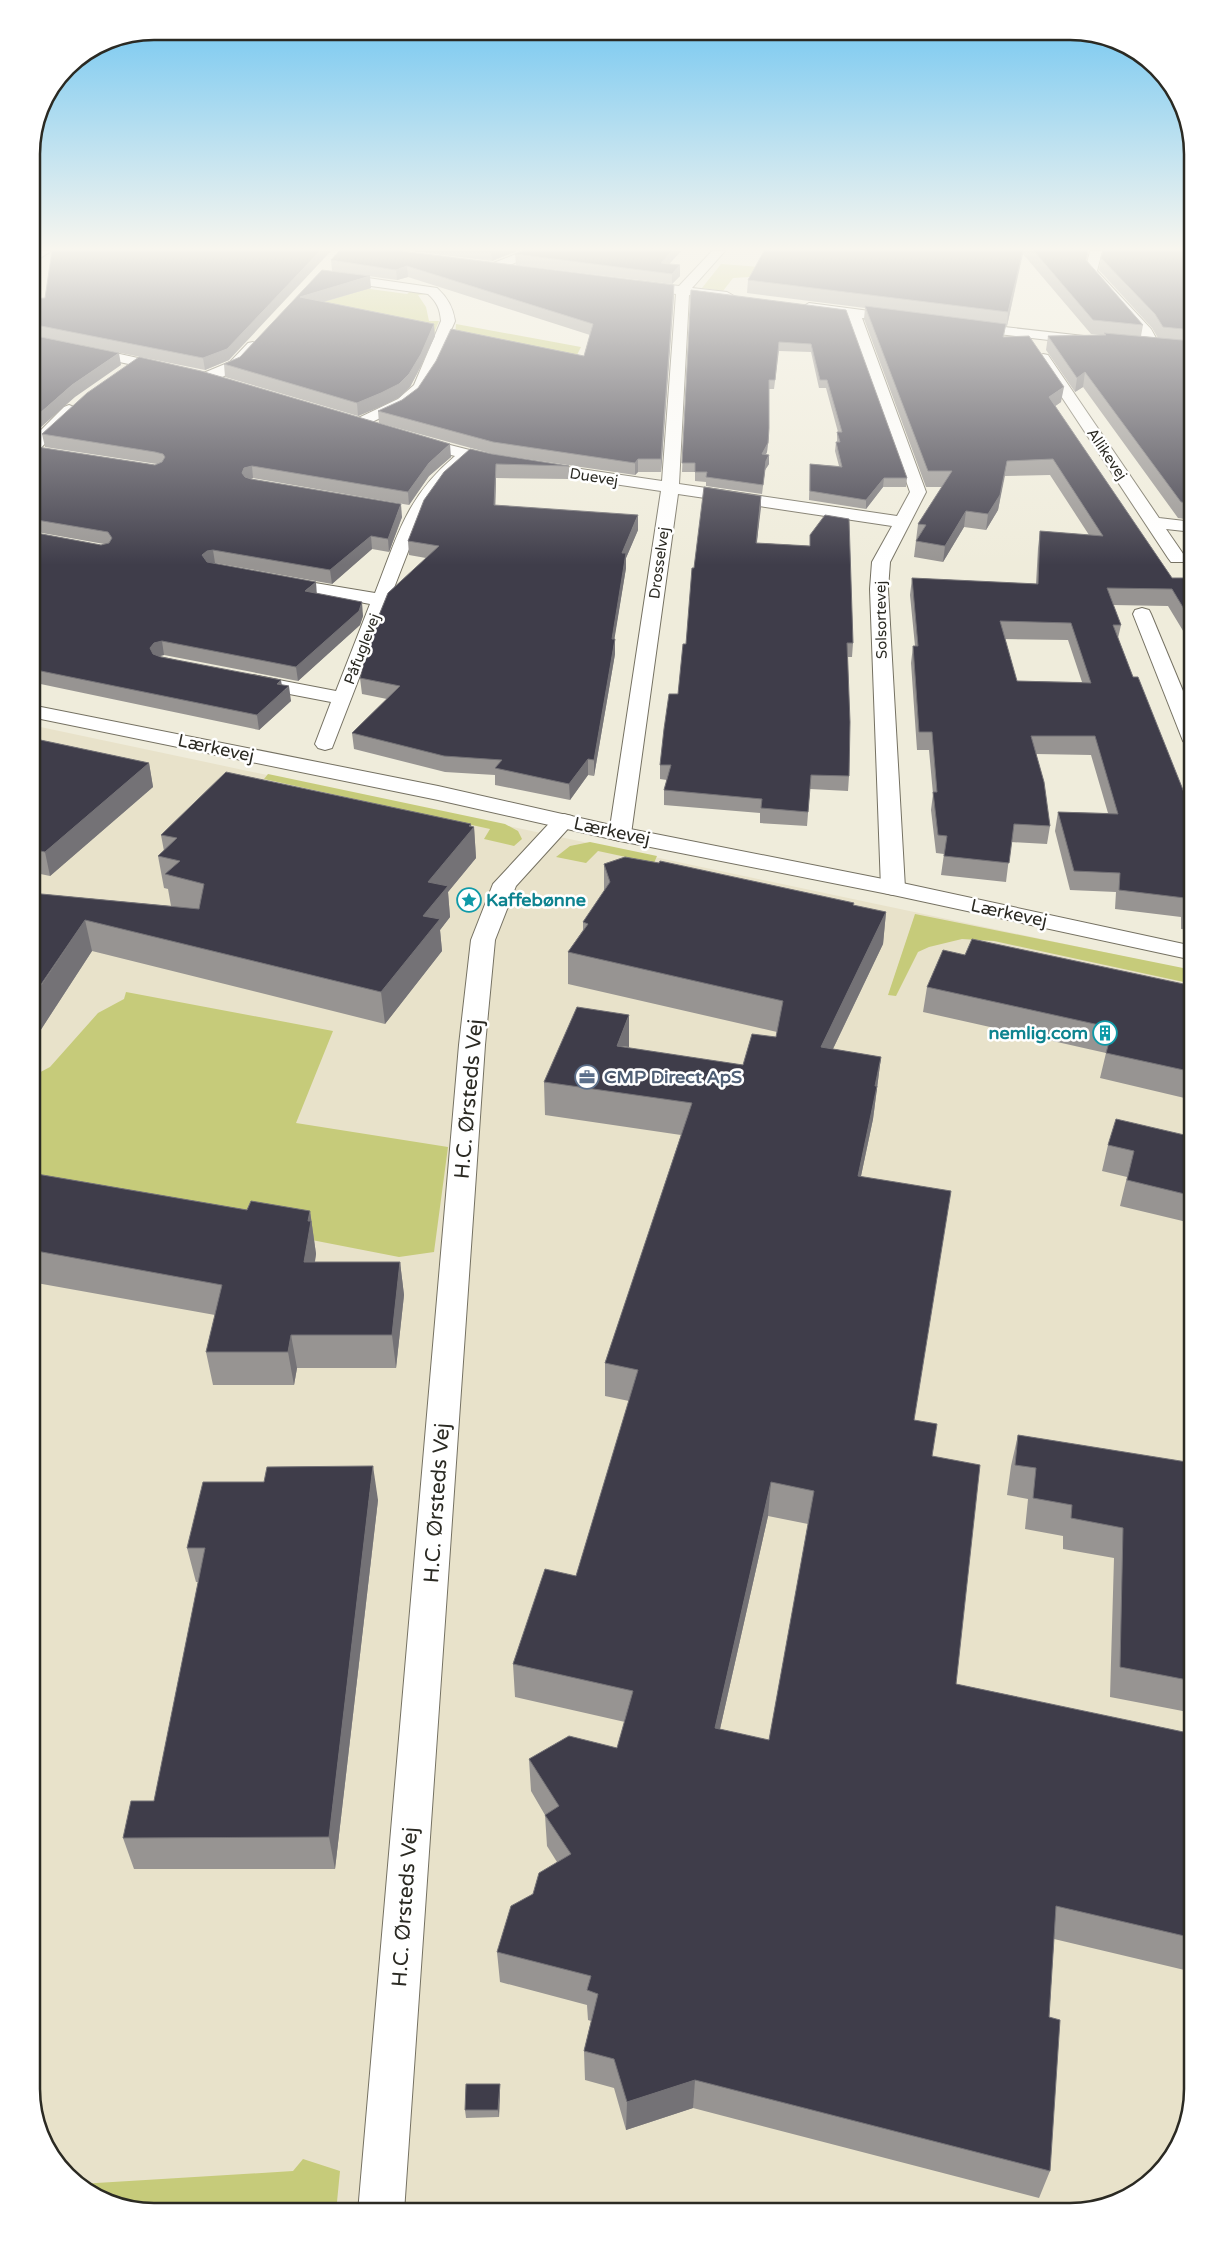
<svg xmlns="http://www.w3.org/2000/svg" width="1224" height="2243" viewBox="0 0 1224 2243" font-family="'Varela Round',sans-serif">
  <style>
    .built { fill: #e8e2ca }
    .education { fill: #e1def4 }
    .green { fill: #c6cb7a }
    .lines { fill: none; stroke-linecap: round; stroke-linejoin: round }
    .minor-casing { stroke: #757162; stroke-width: 2 }
    .tertiary-casing { stroke: #757162; stroke-width: 2 }
    .minor { fill: #fff; fill-rule: evenodd }
    .tertiary { fill: #fff; fill-rule: evenodd }
    .wall { fill: #979492; fill-rule: evenodd }
    .shaded-wall { fill: #747276 }
    .building { fill: #3f3d4a; stroke: #747276; fill-rule: evenodd }
    .labels { text-anchor: middle; dominant-baseline: central; stroke-width: 5; stroke-linejoin: round; paint-order: stroke }
    .far-street-label { font-size: 15px; fill: #2b2a23; stroke: #fff }
    .street-label { font-size: 18px; fill: #2b2a23; stroke: #fff }
    .culture-label { font-size: 18px; font-weight: bold; fill: #0d838f; stroke: #fff; text-anchor: start }
    .service-label { font-size: 18px; font-weight: bold; fill: #4e5e75; stroke: #fff; text-anchor: start }
    .near-street-label { font-size: 21px; fill: #2b2a23; stroke: #fff }
    .rim { fill: none; stroke: #2b2a23; stroke-width: 2.5 }
  </style>
  <rect width="100%" height="100%" fill="#efecdb"/>
  <path class="built" d="M31,725L1193,971V2089L1172,2157L1117,2202L1070,2212L147,2211L86,2191L41,2136L31,2089Z"/>
  <path class="education" d="M508,2203L554,2212H495Z"/>
  <g class="green">
    <path d="M721,264L776,268L750,277L733,278L723,291L702,288Z"/>
    <path d="M333,284L407,294L413,289L427,294L418,295L426,307L429,321H439L434,333L294,318Z"/>
    <path d="M456,324L581,347L575,359L455,335Z"/>
    <path d="M268,774L505,824L518,831L522,839L514,846L484,839L490,829L264,779Z"/>
    <path d="M590,842L657,856L654,863L598,851L586,863L556,857L570,846Z"/>
    <path d="M915,914L1193,970V984L994,941L962,939L929,947L918,952L896,996L888,995Z"/>
    <path d="M126,992L333,1031L296,1123L448,1147L434,1252L399,1257L31,1185V1077L50,1067L98,1013L124,999Z"/>
    <path d="M303,2159L340,2171L336,2212L147,2211L86,2191L80,2184L293,2171Z"/>
  </g>
  <g class="lines">
    <g class="minor-casing">
      <g id="minor">
        <path d="M36,251H51L31,264V254Z"/>
        <path d="M524,251H541L499,270H491L489,267L491,264Z"/>
        <path d="M712,251H725L692,288L727,292L734,296L727,300L689,295L679,484L897,516L910,492L847,316L809,311L802,307L809,303L900,315L907,319L900,323L862,318L926,492L890,562L888,589L905,888L901,893L893,895L885,893L881,888L870,589L872,562L892,526L678,494L631,834L628,839L620,841L612,839L609,834L661,491L493,466L470,460L443,484L423,513L332,748L325,750L318,748L315,744L331,702L253,687L246,685L243,681L246,677L253,675L336,691L370,604L279,587L273,586L270,582L273,578L279,577L375,593C397,537 406,497 455,456L409,444L407,441L409,438L415,436L493,456L662,481L676,294L638,289L632,285L638,281L679,286Z"/>
        <path d="M1090,251H1102L1097,271L1151,329L1161,347L1159,350H1149L1140,334L1087,275L1085,272Z"/>
        <path d="M333,273L437,288C447,297 453,307 455,321L425,390L408,405L357,429L352,427L349,424L352,421L398,399L414,385L441,321C440,309 437,302 428,294L328,280L327,277Z"/>
        <path d="M968,323L1084,336L1091,340L1084,344L963,330L961,327Z"/>
        <path d="M253,342L260,346C249,361 221,385 201,380L199,377L201,374L230,362L248,343Z"/>
        <path d="M83,346L170,365L177,369L170,373L78,353L76,350Z"/>
        <path d="M1043,354L1048,355L1159,518L1193,522V532L1166,529L1186,558L1183,562H1171L1168,558L1036,358Z"/>
        <path d="M69,405L74,407L77,410L74,413L37,452L31,454V440L64,407Z"/>
        <path d="M1142,608L1149,610L1151,614L1193,715V747L1186,745L1183,741L1133,614L1135,610Z"/>
        <path d="M564,814L572,816L575,821L516,886L495,940L485,1045L404,2212H358L459,1045L471,940L493,884L556,816Z"/>
      </g>
    </g>
    <g class="tertiary-casing">
      <path id="tertiary" d="M31,705L438,786L620,827L893,881L1193,946V960L893,895L620,841L438,800L31,717Z"/>
    </g>
    <use href="#minor" class="minor"/>
    <use href="#tertiary" class="tertiary"/>
  </g>
  <g class="wall">
    <path d="M411,251H517L492,261Z"/>
    <path d="M681,251L669,264L680,265V276L672,284L516,265L515,254Z"/>
    <path d="M764,251H1088L1086,261L1143,325L1141,336L1158,338L1152,328L1099,270L1101,258L1193,251V539L1189,533L1192,520L1178,518L1083,387L1075,392L1046,350L1048,336L1100,335L1091,334L1023,254L1007,326H1005L1004,337L1061,402L1055,406L1172,578H1193V650L1188,639L1168,606L1113,605L1121,625L1118,638L1133,677L1193,815V930L1181,929V917L1115,909L1116,892L1070,890L1055,831L1058,812L1108,813L1091,755L1036,754L1050,826L1047,844L1011,842L1006,882L941,875L944,854L936,853L931,810L933,794L929,750H917L911,663L913,646H915L910,595L912,578L1036,584L1038,548L1040,531L1089,535L1050,475L1005,476L998,510L986,530L964,527L943,562L914,557L918,524L942,487H926L864,319L865,308L747,293L748,280ZM1004,639L1068,640L1082,682L1017,681Z"/>
    <path d="M331,260L674,285L661,472H638L635,475L493,454L379,423L378,411L584,356L590,335L408,277L397,280L332,271Z"/>
    <path d="M322,270L371,288L324,302L435,336L421,366L410,387L400,397L382,406L358,416L225,377L224,364L240,357Z"/>
    <path d="M691,290L846,310L907,478L906,487H883L866,509L809,500L810,464L839,466L835,451L836,442H837V432H838L826,388H819L811,352L779,351L774,389H769V437L767,452L766,454L769,464L765,470L762,494L706,486V482L695,481V472H682Z"/>
    <path d="M31,299L229,360L205,370L31,335Z"/>
    <path d="M42,434L451,457L429,476L409,505L253,478L251,479L402,517L389,552L372,549L332,584L215,563L213,564L317,594L363,616L360,625L298,681L164,655L160,656L282,685L291,701L259,730L31,682V532L101,545L104,544L31,531V446L155,465L157,464L45,447Z"/>
    <path d="M492,454L569,466V479L496,478L495,505L638,530L626,558V568L614,639L615,654L594,776L588,775L570,800L495,785V775L445,772L354,749L352,733L387,699L362,694L360,678L426,558L409,555L408,541Z"/>
    <path d="M761,496L757,543L810,546V535L853,643L852,657H848L849,776L848,791L810,789L807,826L760,823V813L664,805V790L667,780L660,779V765L678,694L686,644L694,568Z"/>
    <path d="M31,738L149,763L153,787L50,876L31,872Z"/>
    <path d="M471,827H474L476,858L448,892L450,917L440,930L442,951L385,1024L92,951L40,1031L31,1030V893L171,906L168,889L164,888L158,856L164,851L161,835Z"/>
    <path d="M604,864L854,906L886,912L883,944L833,1049L881,1057L873,1119L861,1176L914,1420L932,1456L956,1684L1193,1734V1972L1054,1939L1049,2017L1050,2171L1039,2198L693,2108L626,2130L614,2088L585,2080L584,2051L591,2021L588,2020L587,2005L500,1982L497,1952L533,1894L557,1862L547,1846L545,1815L531,1791L529,1759L617,1748L625,1722L515,1697L513,1664L576,1576L629,1401L605,1396V1363L681,1135L545,1115L544,1082L629,1048L743,1065L776,1037L777,1032L568,984V952L583,930V922L604,892ZM768,1516L808,1524L769,1740L720,1729Z"/>
    <path d="M965,955L1193,986V1100L1100,1078L1106,1053L923,1012L927,987Z"/>
    <path d="M1193,1137V1217L1191,1223L1120,1206L1127,1177L1102,1171L1108,1145Z"/>
    <path d="M31,1173L247,1210L310,1211L316,1254L315,1262H400L404,1295L396,1368H297L294,1385H213L206,1352L215,1315L31,1282Z"/>
    <path d="M1193,1364V1713L1110,1697L1114,1558L1063,1549V1536L1025,1529L1028,1499L1007,1495L1011,1466L1018,1435L1191,1463L1188,1378Z"/>
    <path d="M378,1500L335,1869H134L123,1838L154,1801L198,1582H196L187,1548Z"/>
    <path d="M500,2084V2091L499,2117L466,2118L465,2110Z"/>
  </g>
  <g class="shaded-wall">
    <path d="M320,251H331L229,360L205,370L203,358Z"/>
    <path d="M491,251H517L492,261Z"/>
    <path d="M672,251H681L662,272L661,263Z"/>
    <path d="M1023,251L1007,326L1008,312Z"/>
    <path d="M680,265V276L672,284V274Z"/>
    <path d="M407,266L408,277L397,280L396,270Z"/>
    <path d="M370,276L371,288L301,308L300,297Z"/>
    <path d="M674,285V296L661,472V459Z"/>
    <path d="M434,324L435,336L421,366L410,387L400,397L382,406L358,416L357,403Z"/>
    <path d="M119,353L121,365L75,397L31,436V421L72,385Z"/>
    <path d="M1085,372L1083,387L1075,392L1077,378Z"/>
    <path d="M1064,387L1061,402L1047,412L1049,397Z"/>
    <path d="M769,428L767,452L761,463L762,454Z"/>
    <path d="M450,444L451,457L429,476L409,505L408,492L429,463Z"/>
    <path d="M769,455V464L765,470L762,494L766,461Z"/>
    <path d="M638,459V472L635,475V463Z"/>
    <path d="M1007,461L998,510L986,530L988,514Z"/>
    <path d="M496,464V478L495,519L494,505Z"/>
    <path d="M252,466L253,478L245,481L242,473L244,468Z"/>
    <path d="M884,478L883,487L866,509V500Z"/>
    <path d="M761,496V508L755,556L756,543Z"/>
    <path d="M401,504L402,517L389,552L388,539Z"/>
    <path d="M966,511L964,527L943,562L945,546Z"/>
    <path d="M638,515V530L626,558V568L612,654V639L622,553Z"/>
    <path d="M371,536L372,549L332,584L330,570Z"/>
    <path d="M213,550L215,563L209,564L204,569L202,555L207,551Z"/>
    <path d="M316,582L317,596L305,591Z"/>
    <path d="M362,602L363,616L360,625L298,681L296,667Z"/>
    <path d="M615,639V654L594,776V760Z"/>
    <path d="M162,641L164,655L156,657L152,662L150,648L154,643Z"/>
    <path d="M281,680L283,692L289,686L291,701L259,730L257,715L277,684Z"/>
    <path d="M588,759V775L570,800L569,784Z"/>
    <path d="M149,763L153,787L50,876L45,852Z"/>
    <path d="M471,824L472,830L474,827L476,858L448,892L450,917L440,930L442,951L385,1024L381,992L423,916L428,882Z"/>
    <path d="M886,912L883,944L818,1080L821,1047Z"/>
    <path d="M85,920L92,951L40,1031L32,999Z"/>
    <path d="M629,1015V1047L617,1046Z"/>
    <path d="M881,1057L873,1119L854,1209L858,1176Z"/>
    <path d="M310,1211L316,1254L309,1295L304,1262L308,1221Z"/>
    <path d="M400,1262L404,1295L396,1368L392,1335Z"/>
    <path d="M291,1335L297,1368L294,1385L288,1352Z"/>
    <path d="M373,1466L378,1500L335,1869L329,1837Z"/>
    <path d="M771,1482L768,1516L713,1760L715,1728Z"/>
    <path d="M695,2080L693,2108L626,2130L627,2102Z"/>
    <path d="M500,2084V2091L499,2117L498,2110Z"/>
  </g>
  <g class="building">
    <path d="M52,251H320L227,349L203,358L31,324V299L45,298Z"/>
    <path d="M339,251H401L674,285L661,459H638L635,463L493,442L378,411L402,400L418,388L436,361L451,329L584,356L593,324L407,266L396,270L331,260Z"/>
    <path d="M522,251H672L661,263L680,265L672,274L515,254Z"/>
    <path d="M764,251H1023L1008,312L748,280Z"/>
    <path d="M1034,251H1088L1086,260L1143,325L1093,320Z"/>
    <path d="M1103,251H1193V330L1163,327L1155,314L1101,258Z"/>
    <path d="M322,270L370,276L300,297L434,324L421,354L409,374L399,384L381,393L357,403L224,364L240,357Z"/>
    <path d="M691,290L846,310L907,478H884L866,500L810,491V464L842,467L836,442H840L837,432H842L827,380H820L811,344L779,342L775,380H769V428L768,443L762,454L769,455L766,461L763,485L706,477L707,472H695V463H682Z"/>
    <path d="M865,306L1006,324L1003,337L1029,336L1064,387L1049,397L1172,578H1193V624L1172,589L1107,588L1121,625H1113L1133,677H1138L1193,815V910H1186L1185,898L1119,890L1120,873L1074,871L1058,812L1118,814L1095,736H1031L1044,782L1050,826L1014,824L1009,863L944,856L947,836L938,835L933,792H937L932,732H919L913,646H918L912,578L1038,584L1040,531L1103,536L1053,459L1007,461L1000,495L988,514L966,511L945,546L916,541L926,525L918,524L952,471H928ZM1000,621L1071,623L1091,683L1017,681Z"/>
    <path d="M1104,333L1193,341V504L1181,502L1085,372L1077,378L1048,336L1106,335Z"/>
    <path d="M31,335L119,353L72,385L31,421Z"/>
    <path d="M139,357L201,371L450,444L429,463L408,492L252,466L244,468L242,473L245,477L251,479L401,504L388,539L371,536L330,570L213,550L207,551L202,555L207,562L316,582L305,591L362,602L359,611L296,667L162,641L154,643L150,648L153,654L161,657L281,680L277,684L289,686L257,715L31,669V532L101,545L109,543L112,538L108,532L31,519V446L155,465L162,462L165,457L163,454L155,452L42,434L87,393Z"/>
    <path d="M470,449L492,454L569,466L496,464L494,505L638,515L622,553H626L612,639H615L594,760L588,759L569,784L495,768L502,760L444,756L352,733L400,686L360,678L371,635L388,593L439,546L408,541L424,500L444,472Z"/>
    <path d="M704,487L761,496L756,543L810,546V535L825,515L849,519L853,643H847L850,722L849,776L811,775L808,812L761,808L762,799L664,790L671,765H660L664,729L669,694H678L683,644H686L692,568H694Z"/>
    <path d="M31,738L149,763L45,852L31,849Z"/>
    <path d="M226,772L471,824L469,826L474,827L428,882L448,886L423,916L440,919L381,992L85,920L31,999V893L199,909L204,884L165,874L180,861L158,856L177,838L161,835Z"/>
    <path d="M625,857L659,863L660,861L854,903L853,905L886,912L821,1047L881,1057L875,1086H877L858,1176L951,1191L914,1420L937,1424L932,1456L980,1465L956,1684L1193,1734V1938L1056,1906L1049,2017L1060,2020L1050,2171L695,2080L627,2102L614,2059L584,2051L598,1994L587,1990L591,1976L497,1952L511,1906L533,1894L539,1873L571,1854L545,1815L559,1806L529,1759L569,1736L617,1748L633,1691L513,1664L545,1569L576,1576L638,1370L605,1363L692,1103L544,1082L577,1007L629,1015L617,1046L743,1065L752,1034L776,1037L783,1001L568,952L588,924L583,922L610,882L604,864ZM771,1482L814,1491L769,1740L715,1728Z"/>
    <path d="M972,939L1193,986V1072L1106,1053L1113,1028L927,987L943,950L965,955Z"/>
    <path d="M1116,1119L1193,1137V1196L1127,1180L1134,1151L1108,1145Z"/>
    <path d="M31,1173L247,1210L251,1201L310,1211L308,1221H311L304,1262H400L392,1335H291L288,1352H206L222,1285L31,1250Z"/>
    <path d="M1018,1435L1193,1463V1681L1120,1667L1123,1528L1071,1518L1072,1505L1033,1498L1036,1468L1015,1465Z"/>
    <path d="M373,1466L329,1837L123,1838L131,1801H154L205,1548H187L203,1482H264L267,1467Z"/>
    <path d="M466,2084H500L498,2110H465Z"/>
  </g>
  <linearGradient id="sky" x2="0" y2="1"><stop stop-color="#6ec5f1"/><stop offset="0.44" stop-color="#f8f6ef"/><stop offset="1" stop-color="#f8f6ef" stop-opacity="0"/></linearGradient>
  <rect width="1224" height="565" fill="url(#sky)"/>
  <defs>
    <g id="sight-ring" transform="scale(1.25)"><circle r="9.5" fill="#fff" stroke="#0f9aa8" stroke-width="1.5"/><path d="M0-6L1.8-2.2L6-1.7L2.9 1.2L3.7 5.4L0 3.3L-3.7 5.4L-2.9 1.2L-6-1.7L-1.8-2.2Z" fill="#0f9aa8"/></g>
    <g id="building-ring" transform="scale(1.25)"><circle r="9.5" fill="#fff" stroke="#0f9aa8" stroke-width="1.5"/><path d="M-4-6H4V6H1V3H-1V6H-4ZM-2.5-4.3h1.7v1.8h-1.7ZM.8-4.3h1.7v1.8H.8ZM-2.5-1h1.7V.8h-1.7ZM.8-1h1.7V.8H.8Z" fill="#0f9aa8"/></g>
    <g id="office-ring" transform="scale(1.25)"><circle r="9.5" fill="#fff" stroke="#5c6f8a" stroke-width="1.5"/><path d="M-6-3h4V-5.5h4V-3h4V5H-6ZM-1-4.5V-3h2v-1.5ZM-6 0V1H6V0Z" fill="#5c6f8a"/></g>
  </defs>
  <g fill-rule="evenodd">
    <use href="#sight-ring" x="469" y="900"/>
    <use href="#building-ring" x="1105" y="1033"/>
    <use href="#office-ring" x="587" y="1077"/>
  </g>
  <g class="labels">
    <g class="far-street-label">
      <text transform="translate(1107 454) rotate(56)">Allikevej</text>
      <text transform="translate(594 477) rotate(9)">Duevej</text>
      <text transform="translate(659 563) rotate(-82)">Drosselvej</text>
      <text transform="translate(881 620) rotate(-91)">Solsortevej</text>
      <text transform="translate(362 649) rotate(-69)">Påfuglevej</text>
    </g>
    <g class="street-label">
      <text transform="translate(216 748) rotate(12)">Lærkevej</text>
      <text transform="translate(612 831) rotate(12)">Lærkevej</text>
      <text transform="translate(1009 913) rotate(12)">Lærkevej</text>
    </g>
    <g class="culture-label">
      <text x="486" y="900">Kaffebønne</text>
      <text x="1088" y="1033" text-anchor="end">nemlig.com</text>
    </g>
    <g class="service-label">
      <text x="604" y="1077">CMP Direct ApS</text>
    </g>
    <g class="near-street-label">
      <text transform="translate(469 1099) rotate(-85)">H.C. Ørsteds Vej</text>
      <text transform="translate(437 1503) rotate(-86)">H.C. Ørsteds Vej</text>
      <text transform="translate(405 1907) rotate(-86)">H.C. Ørsteds Vej</text>
    </g>
  </g>
  <path d="M0 0H1224V2243H0ZM154 40H1070A114 114 0 0 1 1184 154V2089A114 114 0 0 1 1070 2203H154A114 114 0 0 1 40 2089V154A114 114 0 0 1 154 40Z" fill="#fff" fill-rule="evenodd"/>
  <path class="rim" d="M154 40H1070A114 114 0 0 1 1184 154V2089A114 114 0 0 1 1070 2203H154A114 114 0 0 1 40 2089V154A114 114 0 0 1 154 40Z"/>
</svg>
